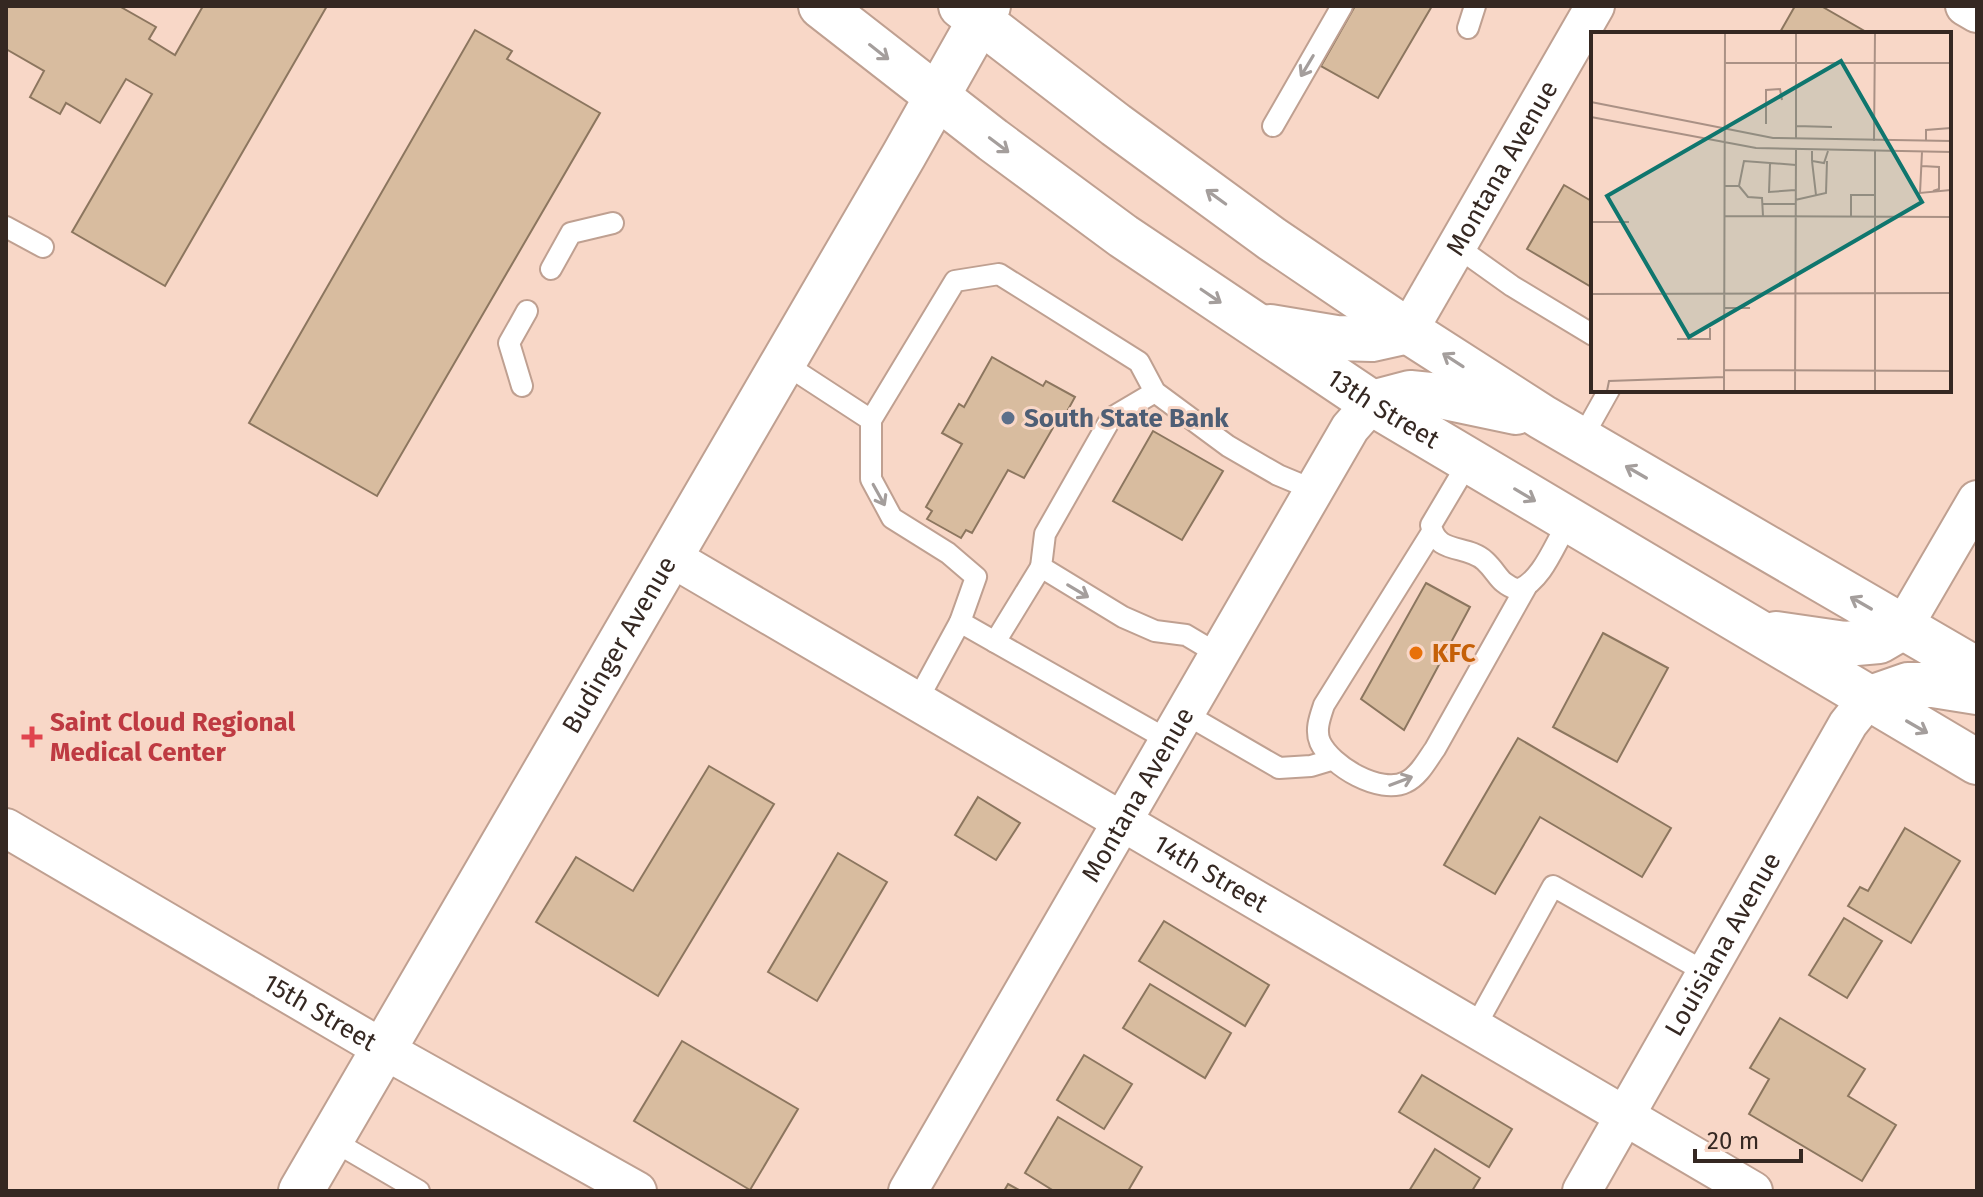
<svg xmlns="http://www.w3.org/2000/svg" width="1983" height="1197" viewBox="0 0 1983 1197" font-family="'Fira Sans',sans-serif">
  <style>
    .building { fill: #d8bc9f; stroke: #8c765f; stroke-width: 2 }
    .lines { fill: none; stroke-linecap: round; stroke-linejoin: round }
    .lane-casing { stroke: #bfa091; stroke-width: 24 }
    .street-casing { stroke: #bfa091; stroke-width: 42 }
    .secondary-casing { stroke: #bfa091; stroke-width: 48 }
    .highway-casing { stroke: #bfa091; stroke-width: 48 }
    .lane { stroke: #fff; stroke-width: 20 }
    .street { stroke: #fff; stroke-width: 38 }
    .secondary { stroke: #fff; stroke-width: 44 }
    .highway { stroke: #fff; stroke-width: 44 }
    .oneway { stroke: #a49e9c }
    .service-dot { fill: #5c6f8a; stroke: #f8d7c7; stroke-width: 3 }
    .food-dot { fill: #e8710a; stroke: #f8d7c7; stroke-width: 3 }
    .health-dot { fill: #e0444e; stroke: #f8d7c7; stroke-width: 3 }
    .labels { text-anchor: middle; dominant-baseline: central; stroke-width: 6; stroke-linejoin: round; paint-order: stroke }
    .street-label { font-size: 26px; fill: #352822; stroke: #f8d7c7 }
    .service-label { font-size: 26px; font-weight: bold; fill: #4e5e75; stroke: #f8d7c7; text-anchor: start }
    .food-label { font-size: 26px; font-weight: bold; fill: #c56008; stroke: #f8d7c7; text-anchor: start }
    .health-label { font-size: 26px; font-weight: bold; fill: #be3a42; stroke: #f8d7c7; text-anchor: start }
    .inset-road { fill: none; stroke: #aa9185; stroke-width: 2 }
    .view { fill: #0f766e; fill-opacity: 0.15; stroke: #0f766e; stroke-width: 4 }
    .inset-edge { fill: none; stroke: #352822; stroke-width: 4 }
  </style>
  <rect width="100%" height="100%" fill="#f8d7c7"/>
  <g class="building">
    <path d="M6,6H119L156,27L149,39L175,55L203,6H327L165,286L72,232L152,94L126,79L100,123L66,103L60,114L30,97L44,71L6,49Z"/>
    <path d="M1355,6H1432L1378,98L1321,66Z"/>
    <path d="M1795,6H1821L1868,33L1779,34Z"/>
    <path d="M475,30L512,51L507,59L600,113L377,496L249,423Z"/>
    <path d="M1564,185L1593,202V288L1527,249Z"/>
    <path d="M992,357L1043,386L1046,381L1075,397L1058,428L1054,426L1024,478L1008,470L972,533L966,530L961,538L927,519L932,511L926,507L962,444L942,433L959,404L964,407Z"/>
    <path d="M1153,431L1223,471L1182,540L1113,501Z"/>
    <path d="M1426,583L1470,607L1404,730L1361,699Z"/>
    <path d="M1603,633L1668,668L1617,762L1553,727Z"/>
    <path d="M1518,738L1671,828L1642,877L1540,817L1495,894L1444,865Z"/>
    <path d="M709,766L774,804L658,996L536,922L576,857L633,891Z"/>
    <path d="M978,797L1020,823L996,860L955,835Z"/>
    <path d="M1905,828L1960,861L1911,943L1848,906L1860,887L1868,891Z"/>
    <path d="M838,853L887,882L817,1001L768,972Z"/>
    <path d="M1844,918L1882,941L1847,998L1809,975Z"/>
    <path d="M1164,921L1269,985L1245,1026L1139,961Z"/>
    <path d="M1150,984L1231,1033L1205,1078L1123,1028Z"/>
    <path d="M1780,1018L1865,1069L1848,1096L1896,1125L1862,1181L1749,1114L1769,1079L1750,1068Z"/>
    <path d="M682,1041L798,1109L750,1190L634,1121Z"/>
    <path d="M1084,1055L1132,1084L1104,1129L1057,1100Z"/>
    <path d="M1422,1075L1512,1129L1489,1167L1399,1112Z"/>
    <path d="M1058,1117L1142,1167L1128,1191H1054L1025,1173Z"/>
    <path d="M1435,1149L1480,1178L1472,1191H1409Z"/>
    <path d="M1008,1184L1021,1191H1004Z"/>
  </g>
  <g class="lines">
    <g class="lane-casing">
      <g id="lane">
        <path d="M1468,28L1475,6"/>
        <path d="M1273,126L1342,6"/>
        <path d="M6,227L43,247"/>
        <path d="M1456,246L1512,286L1593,335"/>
        <path d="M551,269L571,233L613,223"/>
        <path d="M782,362L871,420L955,281L999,274L1139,362L1155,392L1228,446L1278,475L1314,490"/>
        <path d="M522,386L509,343L527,311"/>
        <path d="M1155,392L1111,418L1045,534L1041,567L1123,617L1155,631L1186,635L1218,654"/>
        <path d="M871,420V479L892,518L948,553L976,577L960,622L917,701"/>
        <path d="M1581,440L1609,390"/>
        <path d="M1469,461L1431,525C1436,555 1467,544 1485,561C1499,574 1498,583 1518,590C1543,580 1555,543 1569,521"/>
        <path d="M1432,532L1324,705C1320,717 1315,730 1320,742C1331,766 1380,795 1406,782C1419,776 1427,760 1435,749L1526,587"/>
        <path d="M960,622L1168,740"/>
        <path d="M995,642L1041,567"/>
        <path d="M1184,713L1279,768L1311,766L1331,760"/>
        <path d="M1474,1029L1553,886L1707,973"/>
        <path d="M330,1139L419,1191"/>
      </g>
    </g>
    <g class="street-casing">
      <g id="street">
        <path d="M1965,6L1977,13"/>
        <path id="s1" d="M1408,331L1595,6"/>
        <path id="s2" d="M669,556L1753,1191"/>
        <path d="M1903,627L1977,500"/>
        <path id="s3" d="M6,828L383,1049L637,1191"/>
        <path id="s4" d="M908,1191L1350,428L1372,403"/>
        <path id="s5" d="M1582,1191L1848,724L1868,699"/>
      </g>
    </g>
    <g class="secondary-casing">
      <g id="secondary">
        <path id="s6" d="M301,1191L904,155L988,6"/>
      </g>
    </g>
    <g class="highway-casing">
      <g id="highway">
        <path id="s7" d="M821,6L993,140L1123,236L1372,403L1977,762"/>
        <path d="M961,6L1116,125L1272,239L1408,331L1542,417L1977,670"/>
        <path d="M1270,327L1336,338L1372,339L1408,331"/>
        <path d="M1372,403L1410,393L1440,396L1516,412"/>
        <path d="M1776,634L1845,644L1879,641L1903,627"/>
        <path d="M1868,699L1908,685H1933L1977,692"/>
      </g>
    </g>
    <use href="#lane" class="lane"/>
    <use href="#street" class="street"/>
    <use href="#secondary" class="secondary"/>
    <use href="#highway" class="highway"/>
  </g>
  <defs><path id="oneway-shaft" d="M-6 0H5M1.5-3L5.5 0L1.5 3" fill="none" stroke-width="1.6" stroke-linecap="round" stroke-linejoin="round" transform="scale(2)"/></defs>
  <g class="oneway">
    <use href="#oneway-shaft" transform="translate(879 52) rotate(38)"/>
    <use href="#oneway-shaft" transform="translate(1307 66) rotate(121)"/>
    <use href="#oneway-shaft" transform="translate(999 145) rotate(37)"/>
    <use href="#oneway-shaft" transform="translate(1216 197) rotate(-144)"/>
    <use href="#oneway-shaft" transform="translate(1211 296) rotate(34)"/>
    <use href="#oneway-shaft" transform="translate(1453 360) rotate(-147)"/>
    <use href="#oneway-shaft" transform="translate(1636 472) rotate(-150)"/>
    <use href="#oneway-shaft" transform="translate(879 495) rotate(61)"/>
    <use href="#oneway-shaft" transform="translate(1525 495) rotate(31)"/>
    <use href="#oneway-shaft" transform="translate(1078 591) rotate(31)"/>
    <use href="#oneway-shaft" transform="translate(1861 603) rotate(-150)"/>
    <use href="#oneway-shaft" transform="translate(1917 727) rotate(30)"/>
    <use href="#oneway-shaft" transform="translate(1401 781) rotate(-21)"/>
  </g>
  <circle class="service-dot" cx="1008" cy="418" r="8"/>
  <circle class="food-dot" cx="1416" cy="653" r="8"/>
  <path class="health-dot" d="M28 725h8v8h8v8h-8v8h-8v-8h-8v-8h8z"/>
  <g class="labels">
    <g class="street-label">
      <text stroke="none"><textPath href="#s1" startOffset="188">Montana Avenue</textPath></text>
      <text stroke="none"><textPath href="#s7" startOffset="692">13th Street</textPath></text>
      <text stroke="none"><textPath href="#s6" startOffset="632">Budinger Avenue</textPath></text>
      <text stroke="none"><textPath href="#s4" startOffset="458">Montana Avenue</textPath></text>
      <text stroke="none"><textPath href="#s2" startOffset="628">14th Street</textPath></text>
      <text stroke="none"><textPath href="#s5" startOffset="284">Louisiana Avenue</textPath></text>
      <text stroke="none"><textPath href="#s3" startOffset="364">15th Street</textPath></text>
    </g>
    <g class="service-label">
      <text x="1024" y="418">South State Bank</text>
    </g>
    <g class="food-label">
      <text x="1432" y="653">KFC</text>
    </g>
    <g class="health-label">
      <text x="50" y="722">Saint Cloud Regional<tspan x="50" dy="30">Medical Center</tspan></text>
    </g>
  </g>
  <g transform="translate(1591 32)">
    <rect width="360" height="360" fill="#f8d7c7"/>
    <path class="inset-road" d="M205,1V107M134,31H360M0,70L182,106L360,109M0,85L165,116L360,120M175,92V58L189,57L191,68M205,94L241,95M283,109L284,1M335,109V98L360,96M221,119V129L233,131L237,119M331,120L329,161L360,158M221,129L225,163M179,132L178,160L204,158M331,134L348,135V157L342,159M133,154H148L153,129L205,133M148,154L157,165L171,166L172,184M204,168L235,161L236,129M172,172H204M133,184L360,185M260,185V163H284M0,190H38M0,262L360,261M133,276H159M86,307H119V296M133,338L360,339M16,359L18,349L133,345M133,359L134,1M204,359L205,118M284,359V119"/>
    <path class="view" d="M250,29L331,170L98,305L16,164Z"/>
    <rect width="360" height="360" class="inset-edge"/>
  </g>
  <rect width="1983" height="1197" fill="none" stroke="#352822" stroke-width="16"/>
  <path d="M1695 1149v12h106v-12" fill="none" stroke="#352822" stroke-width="4"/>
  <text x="1707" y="1149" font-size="24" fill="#352822" stroke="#f8d7c7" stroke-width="6" paint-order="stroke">20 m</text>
</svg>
